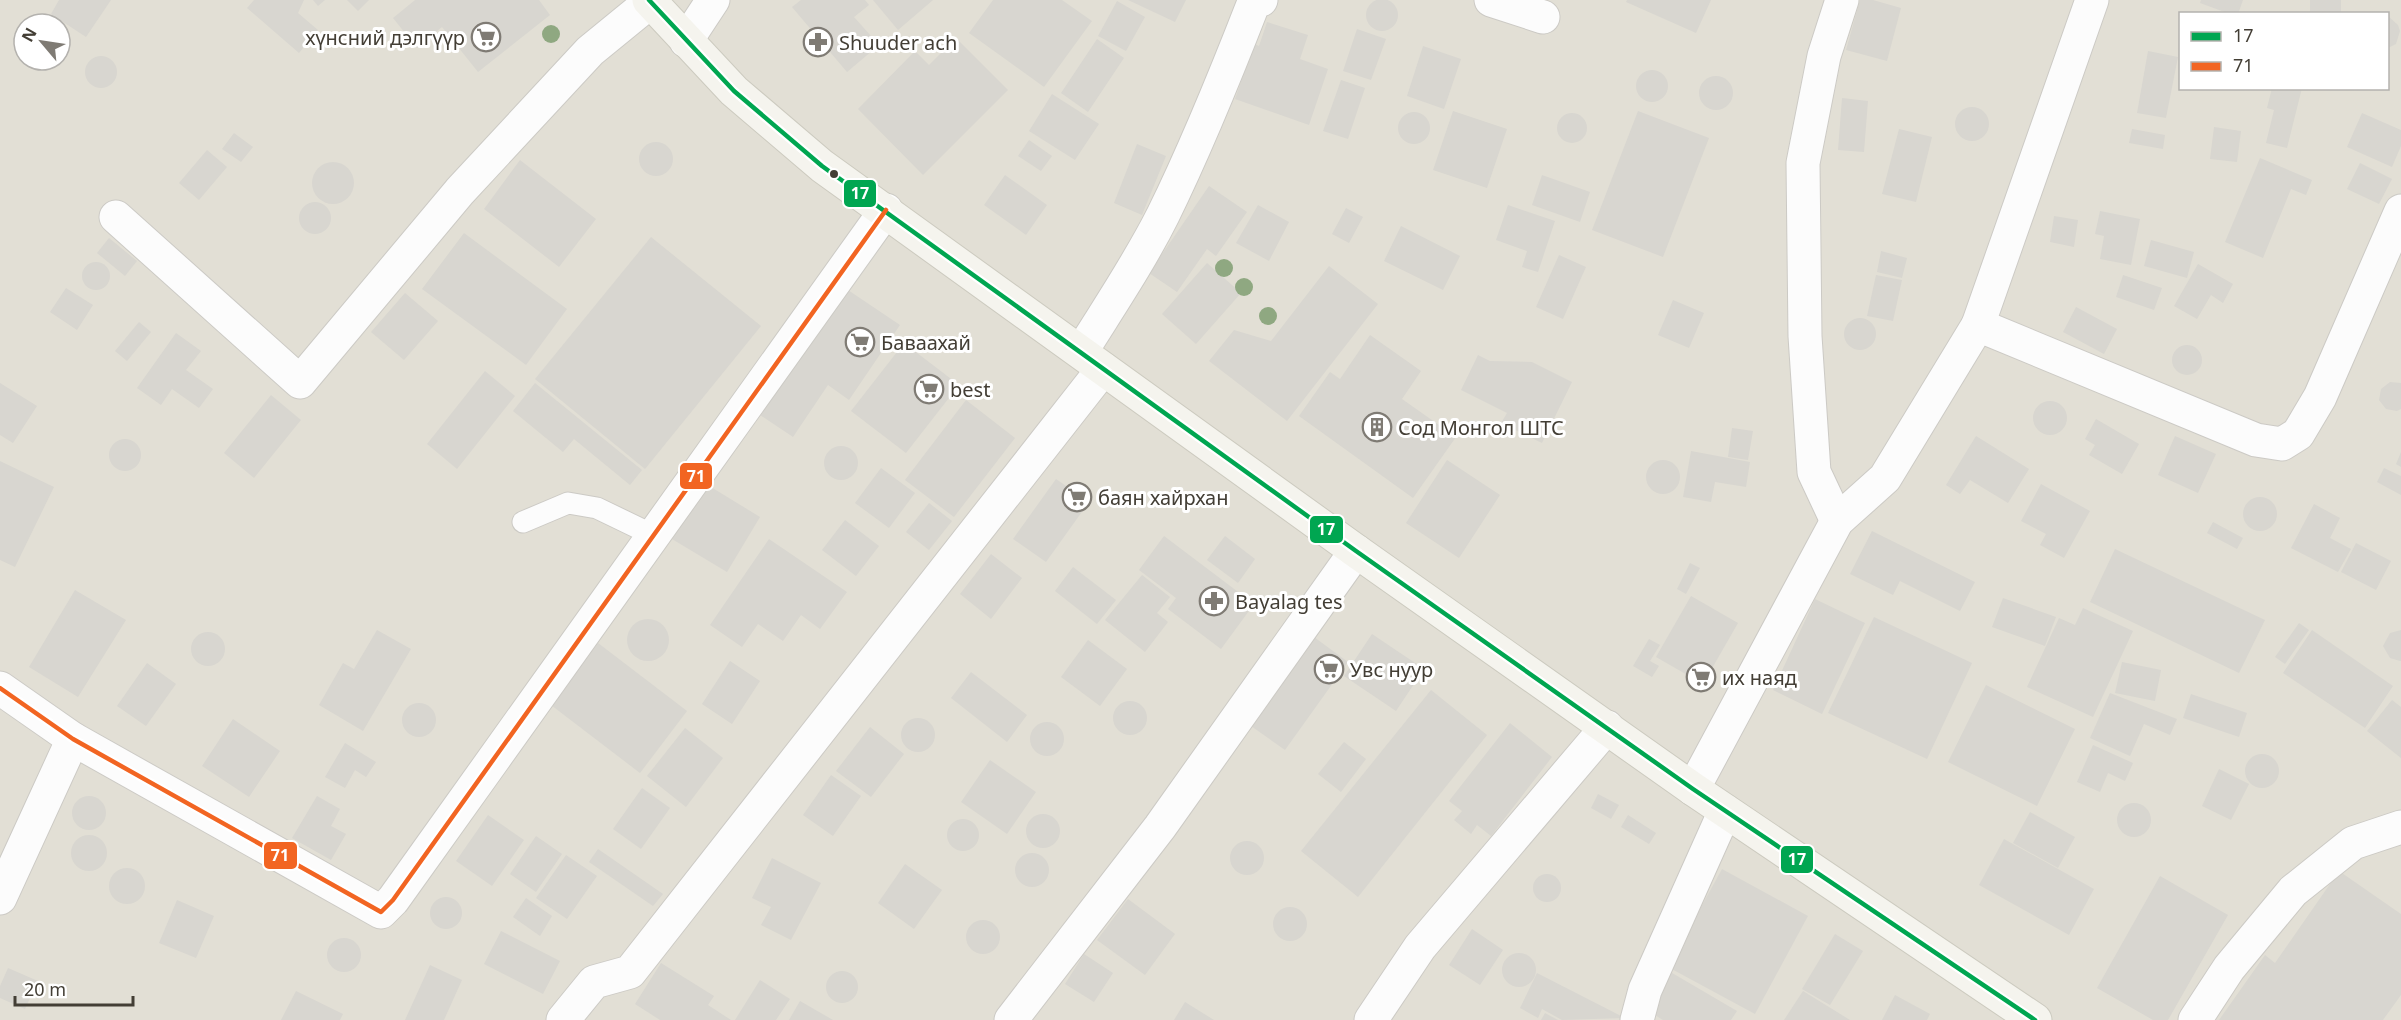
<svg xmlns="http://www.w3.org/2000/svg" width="2401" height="1020" viewBox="0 0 2401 1020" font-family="'Noto Sans',sans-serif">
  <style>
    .residential { fill: #e2dfd5; fill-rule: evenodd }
    .building { fill: #d8d6d0 }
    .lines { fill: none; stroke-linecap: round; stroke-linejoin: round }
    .lane-casing { stroke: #cccac5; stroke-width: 23 }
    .street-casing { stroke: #cccac5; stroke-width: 35 }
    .secondary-casing { stroke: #cccabf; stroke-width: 35 }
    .lane { stroke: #fcfcfc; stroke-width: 21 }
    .street { stroke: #fcfcfc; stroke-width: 33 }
    .secondary { stroke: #f5f4ee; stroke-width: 33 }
    .bus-1-casing { stroke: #fff; stroke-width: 9 }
    .bus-2-casing { stroke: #fff; stroke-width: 9 }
    .bus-1 { stroke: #00a651; stroke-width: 4.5 }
    .bus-2 { stroke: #f26522; stroke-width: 4.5 }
    .tree { fill: #8fa881 }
    .bus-dot { fill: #433e35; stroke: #fff; stroke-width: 2 }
    .labels { text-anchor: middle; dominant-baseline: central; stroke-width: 6; stroke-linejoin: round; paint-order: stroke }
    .poi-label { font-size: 20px; fill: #433e35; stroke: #fff; text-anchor: start }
    .line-badge { stroke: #fff; stroke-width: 2 }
    .badge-label { font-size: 16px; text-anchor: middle; font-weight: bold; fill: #fff }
  </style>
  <rect width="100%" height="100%" fill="#eeede8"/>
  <path class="residential" d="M0,0H2401V1020H0ZM2180,14H2388V88H2180ZM24,24H60V60H24Z"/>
  <g class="building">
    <circle cx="1382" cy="15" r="16"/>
    <path d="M59,0H111L86,37L51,14Z"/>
    <path d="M254,0H304L298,13L318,30L299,53L247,8Z"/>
    <path d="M313,0H325L318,6Z"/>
    <path d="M347,0H369L358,11Z"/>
    <path d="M415,0H539L550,15L478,72L442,27L417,48L393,18Z"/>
    <path d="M801,0H865L869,5L854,17L879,45L847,72L792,7Z"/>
    <path d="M873,0H933L898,30Z"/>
    <path d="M993,0H1062L1092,21L1044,87L969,33Z"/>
    <path d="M1128,0H1186L1175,22Z"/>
    <path d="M1627,0H1711L1696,33L1626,2Z"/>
    <path d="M1860,0H1873L1901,8L1887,61L1846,50Z"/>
    <path d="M2201,0H2243L2238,14H2230L2200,3Z"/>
    <path d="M2310,0H2341V13L2310,14Z"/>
    <path d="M1117,1L1145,17L1126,51L1098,36Z"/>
    <path d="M2388,16L2398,25L2400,31L2396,44L2388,48Z"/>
    <path d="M1267,22L1308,35L1300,59L1328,69L1309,125L1235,99L1254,44L1259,46Z"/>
    <path d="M1357,29L1386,39L1371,80L1343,71Z"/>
    <path d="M956,38L1008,90L923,175L858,109L915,51L929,65Z"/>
    <path d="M1097,39L1124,58L1088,112L1061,93Z"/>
    <path d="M1423,46L1461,59L1444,109L1407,96Z"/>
    <path d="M2148,51L2178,57L2166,118L2137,113Z"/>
    <circle cx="101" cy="72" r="16"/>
    <circle cx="1652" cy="86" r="16"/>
    <circle cx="1716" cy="93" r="17"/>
    <path d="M1341,80L1365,88L1348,139L1323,131Z"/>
    <path d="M2272,88H2302L2287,148L2266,143L2274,110L2267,108Z"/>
    <path d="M1052,94L1099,124L1075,160L1029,131Z"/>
    <path d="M1842,98L1868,101L1864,152L1838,150Z"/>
    <circle cx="1972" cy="124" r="17"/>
    <path d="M1453,111L1507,129L1487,188L1433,170Z"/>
    <path d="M1638,111L1709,138L1663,257L1592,230Z"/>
    <circle cx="1414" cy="128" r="16"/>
    <circle cx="1572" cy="128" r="15"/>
    <path d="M2362,113L2401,130V146L2392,167L2347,147Z"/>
    <path d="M2214,127L2241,131L2237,162L2210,159Z"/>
    <path d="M1899,129L1932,137L1916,202L1882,194Z"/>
    <path d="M2132,129L2165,135L2163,149L2129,143Z"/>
    <path d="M234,133L253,147L241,162L222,149Z"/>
    <path d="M1029,140L1052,156L1041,171L1018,156Z"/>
    <circle cx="656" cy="159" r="17"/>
    <path d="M1137,144L1166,156L1142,215L1114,203Z"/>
    <path d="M207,150L227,167L199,200L179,183Z"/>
    <path d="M2260,158L2312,180L2306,195L2291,189L2263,258L2225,242Z"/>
    <path d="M520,160L596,219L559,267L484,209Z"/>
    <circle cx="333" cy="183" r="21"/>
    <path d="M2360,163L2392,179L2379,204L2347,189Z"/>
    <path d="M1005,175L1047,205L1026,235L984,205Z"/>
    <path d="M1542,175L1590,192L1580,222L1532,205Z"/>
    <path d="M1209,186L1247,212L1216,256L1207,249L1177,292L1149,273Z"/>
    <circle cx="315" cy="218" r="16"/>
    <path d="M1258,205L1289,222L1269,261L1236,243Z"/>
    <path d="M1508,205L1555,221L1538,272L1522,267L1527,251L1496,240Z"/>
    <path d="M1346,208L1363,217L1349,243L1332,234Z"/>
    <path d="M2100,211L2140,219L2131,265L2100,259L2104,236L2095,234Z"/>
    <path d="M2054,216L2078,220L2074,247L2050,242Z"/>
    <path d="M1401,226L1460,256L1443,290L1384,261Z"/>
    <path d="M464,233L567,309L526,365L422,289Z"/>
    <path d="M651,237L761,326L645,469L535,379Z"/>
    <path d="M109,238L137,261L125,276L97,253Z"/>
    <path d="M2151,240L2194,252L2187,278L2144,266Z"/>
    <path d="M1881,251L1907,258L1902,278L1877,272Z"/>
    <path d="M1559,255L1586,267L1563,319L1536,307Z"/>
    <circle cx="96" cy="276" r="14"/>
    <path d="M1207,263L1241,293L1196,344L1162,314Z"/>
    <path d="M2198,264L2233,284L2223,303L2211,295L2197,319L2174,306Z"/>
    <path d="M1329,266L1378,304L1287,421L1209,361L1234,330L1271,341Z"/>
    <path d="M1876,275L1902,280L1893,321L1867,316Z"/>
    <path d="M2123,275L2162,288L2154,310L2116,297Z"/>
    <path d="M66,288L93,305L77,330L50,312Z"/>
    <path d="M845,288L900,325L849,400L828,385L793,437L760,415Z"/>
    <path d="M405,293L438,321L404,360L371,332Z"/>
    <path d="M1673,300L1704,313L1689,348L1658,335Z"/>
    <path d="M2076,307L2117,329L2104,354L2063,332Z"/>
    <circle cx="1860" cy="334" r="16"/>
    <path d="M139,322L151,332L127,361L115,351Z"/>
    <path d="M176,333L201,351L186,370L213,389L199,408L172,389L161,405L137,388Z"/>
    <path d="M1370,335L1421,371L1402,399L1456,437L1413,498L1299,416L1330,372L1340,379Z"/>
    <path d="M904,343L959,385L906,453L851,411Z"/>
    <circle cx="2187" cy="360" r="15"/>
    <path d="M1478,355L1490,361L1532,362L1572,382L1542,443L1501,423L1507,413L1461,390Z"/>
    <path d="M485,371L515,396L457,469L427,444Z"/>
    <path d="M2390,382L2401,383V409L2397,411L2386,409L2379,400L2381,389Z"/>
    <path d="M0,383L37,406L13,443L0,435Z"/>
    <path d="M535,383L642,470L630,485L574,439L563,452L513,411Z"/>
    <path d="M271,395L301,420L254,478L224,453Z"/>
    <path d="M966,400L1015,438L954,517L905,480Z"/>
    <circle cx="2050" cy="418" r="17"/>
    <path d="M2096,419L2139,444L2122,474L2089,455L2095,445L2085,439Z"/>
    <path d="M1732,428L1753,431L1748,460L1728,457Z"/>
    <path d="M1976,436L2029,469L2008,503L1970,480L1960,494L1946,485Z"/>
    <path d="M2175,436L2216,454L2198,493L2158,475Z"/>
    <circle cx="125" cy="455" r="16"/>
    <circle cx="841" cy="463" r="17"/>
    <path d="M1691,451L1750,462L1746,487L1715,482L1711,502L1683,497Z"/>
    <path d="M2401,452V467L2396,464Z"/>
    <path d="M1447,460L1500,495L1459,558L1406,523Z"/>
    <circle cx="1663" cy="477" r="17"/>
    <path d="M0,461L54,487L15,567L0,560Z"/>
    <path d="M881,468L915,493L889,528L855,503Z"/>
    <path d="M2384,468L2401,476V495L2377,482Z"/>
    <path d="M1056,479L1089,502L1046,562L1013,539Z"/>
    <path d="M706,484L760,517L727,572L672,539Z"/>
    <path d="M2041,484L2090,511L2064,558L2040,545L2046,534L2021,521Z"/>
    <circle cx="2260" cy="514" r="17"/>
    <path d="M929,503L952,521L929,550L906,532Z"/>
    <path d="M2314,504L2340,518L2330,538L2351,549L2338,572L2291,548Z"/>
    <path d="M845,520L879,546L856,576L822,550Z"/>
    <path d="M2213,522L2243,538L2237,549L2207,533Z"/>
    <path d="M1872,531L1975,582L1960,611L1900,581L1893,595L1850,574Z"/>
    <path d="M1164,536L1254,604L1221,649L1168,609L1176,598L1139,570Z"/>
    <path d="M1225,536L1255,559L1238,583L1207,560Z"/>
    <path d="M769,539L847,592L820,629L801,615L783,641L758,624L742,647L710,625Z"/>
    <path d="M2356,543L2391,561L2376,590L2341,572Z"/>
    <path d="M2115,549L2265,620L2239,673L2090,602Z"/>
    <path d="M991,554L1022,578L991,619L960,594Z"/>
    <path d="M1690,563L1700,568L1686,594L1677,589Z"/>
    <path d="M1073,567L1116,600L1097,624L1055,591Z"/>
    <path d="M1142,575L1170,597L1157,613L1168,622L1145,652L1105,620Z"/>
    <path d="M75,590L126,620L78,697L29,667Z"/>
    <path d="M1691,596L1738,623L1703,684L1656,657Z"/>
    <path d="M2003,598L2056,617L2045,646L1992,627Z"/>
    <path d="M1815,599L1865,623L1822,714L1773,690Z"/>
    <path d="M2083,608L2133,631L2093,717L2027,687L2059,618L2075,625Z"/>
    <path d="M1874,617L1972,663L1927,759L1828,713Z"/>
    <circle cx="648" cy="640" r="21"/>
    <path d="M2299,623L2309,630L2285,664L2275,657Z"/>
    <path d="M377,630L411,649L363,731L319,705L343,663L354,669Z"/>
    <path d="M2312,630L2393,686L2365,728L2283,673Z"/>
    <path d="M2401,630V661H2400L2390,658L2383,646L2390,633Z"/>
    <circle cx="208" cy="649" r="17"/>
    <path d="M1372,634L1424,669L1396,711L1344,676Z"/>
    <path d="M1314,637L1348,662L1285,750L1251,726Z"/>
    <path d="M1649,639L1660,645L1650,661L1659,666L1652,677L1633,666Z"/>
    <path d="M1088,640L1127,669L1100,706L1061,677Z"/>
    <path d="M598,643L687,711L640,773L551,705Z"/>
    <path d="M730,661L760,681L732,724L702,704Z"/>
    <path d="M2122,662L2161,670L2155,701L2115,693Z"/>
    <path d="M147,663L176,684L146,726L117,706Z"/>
    <path d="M971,672L1027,715L1007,742L951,698Z"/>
    <path d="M1986,685L2075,729L2037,806L1948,762Z"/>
    <path d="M1431,690L1487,735L1358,897L1301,851Z"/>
    <path d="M2110,693L2177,719L2170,735L2144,724L2130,756L2090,738Z"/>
    <path d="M2191,694L2247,713L2239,737L2183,718Z"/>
    <path d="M2392,700L2401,707V758L2367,731Z"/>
    <circle cx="1130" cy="718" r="17"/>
    <circle cx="419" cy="720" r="17"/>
    <circle cx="918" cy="735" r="17"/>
    <path d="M233,719L280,751L249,797L202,766Z"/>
    <circle cx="1047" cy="739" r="17"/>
    <path d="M1510,723L1552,757L1491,836L1477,825L1471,834L1454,820L1462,811L1449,801Z"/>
    <path d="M870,727L904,754L871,797L836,771Z"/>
    <path d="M685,728L723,758L686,807L647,776Z"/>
    <path d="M1344,742L1366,759L1341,792L1318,774Z"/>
    <path d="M345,743L376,762L366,777L355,770L345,788L325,777Z"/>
    <path d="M2093,745L2133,763L2125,781L2108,773L2100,792L2077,782Z"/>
    <circle cx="2262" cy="771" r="17"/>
    <path d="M990,760L1036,792L1007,834L961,802Z"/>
    <path d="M2219,769L2249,784L2231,820L2202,806Z"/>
    <path d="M831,775L861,796L833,836L803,815Z"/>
    <path d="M642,788L670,808L641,849L613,829Z"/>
    <path d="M1598,794L1619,805L1611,819L1591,808Z"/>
    <path d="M317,796L340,809L331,826L346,834L331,860L292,838Z"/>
    <circle cx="89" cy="813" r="17"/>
    <circle cx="2134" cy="820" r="17"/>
    <path d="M2030,812L2075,837L2058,868L2013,843Z"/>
    <circle cx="1043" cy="831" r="17"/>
    <path d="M488,815L524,840L492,886L456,861Z"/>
    <path d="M1628,815L1656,833L1649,844L1621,827Z"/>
    <circle cx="963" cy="835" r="16"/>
    <circle cx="89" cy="853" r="18"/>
    <path d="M536,836L562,854L536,892L510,874Z"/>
    <path d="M2004,839L2094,889L2069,935L1979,885Z"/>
    <circle cx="1247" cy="858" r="17"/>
    <path d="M598,849L663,894L653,906L589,862Z"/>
    <circle cx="1032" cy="870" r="17"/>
    <path d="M566,855L597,876L567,919L536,898Z"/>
    <path d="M772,858L821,883L791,940L761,925L771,907L752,898Z"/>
    <path d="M905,864L942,890L914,929L878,903Z"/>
    <circle cx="127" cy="886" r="18"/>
    <path d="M1722,869L1808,916L1755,1014L1668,967Z"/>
    <path d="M2339,871L2401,914V995L2383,1020H2219L2265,955L2275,963Z"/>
    <circle cx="1547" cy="888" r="14"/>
    <path d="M2160,876L2228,915L2168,1020H2153L2097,988Z"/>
    <circle cx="446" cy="913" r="16"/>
    <path d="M526,898L552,916L540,936L513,917Z"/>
    <path d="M1128,899L1175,934L1145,975L1097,940Z"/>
    <path d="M177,900L214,916L196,958L159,943Z"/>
    <circle cx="1290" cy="924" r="17"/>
    <circle cx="983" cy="937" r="17"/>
    <path d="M1472,929L1503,950L1480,985L1449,965Z"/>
    <path d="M501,931L560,961L543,994L484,964Z"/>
    <path d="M1835,934L1863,951L1830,1005L1802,989Z"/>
    <circle cx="344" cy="955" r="17"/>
    <circle cx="1519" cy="970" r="17"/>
    <path d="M1084,954L1113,973L1094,1002L1065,984Z"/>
    <path d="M661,963L714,996L708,1005L731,1020H660L635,1004Z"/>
    <path d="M430,965L462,980L444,1020H405Z"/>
    <path d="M8,968L38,981L25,1009L0,998V986Z"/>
    <path d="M1667,970L1737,1011L1731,1020H1663L1655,1015Z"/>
    <circle cx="842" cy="987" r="16"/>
    <path d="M1537,973L1625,1018L1562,1020L1542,1009L1538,1018L1520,1008Z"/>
    <path d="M760,980L790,999L776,1020H735Z"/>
    <path d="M296,991L343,1014L340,1020H281Z"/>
    <path d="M1803,991L1850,1020H1784Z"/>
    <path d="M1895,995L1930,1014L1927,1020H1882Z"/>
    <path d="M800,1001L833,1020H789Z"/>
    <path d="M1185,1002L1214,1020H1174Z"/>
    <path d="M1545,1013L1558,1020H1541Z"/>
  </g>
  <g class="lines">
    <g class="lane-casing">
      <path id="lane" d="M523,522L568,503L597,508L655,536"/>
    </g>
    <g class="street-casing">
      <g id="street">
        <path d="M1491,0L1543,17"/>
        <path d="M686,41L713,0"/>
        <path d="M116,217L300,382L460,191L590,51L650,2"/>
        <path d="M1978,325L2092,0"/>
        <path d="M1081,352C1109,307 1139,263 1163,215C1197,146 1226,74 1254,2L1261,0"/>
        <path d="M1837,521L1814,472L1805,336L1803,163L1824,56L1842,0"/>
        <path d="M0,688L73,739L381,912L393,900L886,210"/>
        <path d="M1693,789L1837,521L1885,478L1978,325L2256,440L2282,444L2298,434L2320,397L2401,211"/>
        <path d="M0,898L73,739"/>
        <path d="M563,1020L594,982L630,972L1103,369"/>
        <path d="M1011,1020L1160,827L1356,551"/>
        <path d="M1371,1020L1420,947L1607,727"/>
        <path d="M1637,1020L1645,990L1725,811"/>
        <path d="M2195,1020L2229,968L2293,891L2353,843L2401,827"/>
      </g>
    </g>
    <g class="secondary-casing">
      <path id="secondary" d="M649,0L734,91L822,166L1356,551L1693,789L2035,1020"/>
    </g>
    <use href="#lane" class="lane"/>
    <use href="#street" class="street"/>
    <use href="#secondary" class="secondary"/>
    <g class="bus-1-casing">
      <path id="bus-1" d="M649,0L734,91L822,166L1356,551L1693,789L2035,1020"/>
    </g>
    <g class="bus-2-casing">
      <path id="bus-2" d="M0,688L73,739L381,912L393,900L886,210"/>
    </g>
    <use href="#bus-1" class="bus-1"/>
    <use href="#bus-2" class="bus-2"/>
  </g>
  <g class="tree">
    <circle cx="551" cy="34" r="9"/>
    <circle cx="1224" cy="268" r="9"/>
    <circle cx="1244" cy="287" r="9"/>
    <circle cx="1268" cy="316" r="9"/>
  </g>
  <defs>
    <g id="supermarket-ring" transform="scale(1.5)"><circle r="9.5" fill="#fff" stroke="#7f7b74" stroke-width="1.5"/><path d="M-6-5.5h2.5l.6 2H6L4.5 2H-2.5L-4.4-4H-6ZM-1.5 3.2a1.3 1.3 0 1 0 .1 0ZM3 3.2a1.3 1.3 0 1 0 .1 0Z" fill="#7f7b74"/></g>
    <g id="pharmacy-ring" transform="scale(1.5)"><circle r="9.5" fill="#fff" stroke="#7f7b74" stroke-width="1.5"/><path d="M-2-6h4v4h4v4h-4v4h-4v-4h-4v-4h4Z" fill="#7f7b74"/></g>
    <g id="building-ring" transform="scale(1.5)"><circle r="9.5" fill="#fff" stroke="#7f7b74" stroke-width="1.5"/><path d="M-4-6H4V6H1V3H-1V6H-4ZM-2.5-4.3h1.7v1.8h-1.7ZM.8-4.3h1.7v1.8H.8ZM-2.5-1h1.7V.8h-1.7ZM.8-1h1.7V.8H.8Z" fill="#7f7b74"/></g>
  </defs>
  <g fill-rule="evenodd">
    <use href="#supermarket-ring" x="486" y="37"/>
    <use href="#pharmacy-ring" x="818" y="42"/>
    <use href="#supermarket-ring" x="860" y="342"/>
    <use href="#supermarket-ring" x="929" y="389"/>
    <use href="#building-ring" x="1377" y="427"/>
    <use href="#supermarket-ring" x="1077" y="497"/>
    <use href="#pharmacy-ring" x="1214" y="601"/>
    <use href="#supermarket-ring" x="1329" y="669"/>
    <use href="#supermarket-ring" x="1701" y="677"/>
  </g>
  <circle class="bus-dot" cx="834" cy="174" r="5"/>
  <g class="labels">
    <g class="poi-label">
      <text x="465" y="37" text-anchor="end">хүнсний дэлгүүр</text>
      <text x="839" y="42">Shuuder ach</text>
      <text x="881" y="342">Баваахай</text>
      <text x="950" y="389">best</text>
      <text x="1398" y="427">Сод Монгол ШТС</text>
      <text x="1098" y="497">баян хайрхан</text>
      <text x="1235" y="601">Bayalag tes</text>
      <text x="1350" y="669">Увс нуур</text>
      <text x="1722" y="677">их наяд</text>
    </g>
  </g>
  <g class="line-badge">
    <rect x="843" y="179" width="34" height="29" rx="6" fill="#00a651"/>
    <rect x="679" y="462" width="34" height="28" rx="6" fill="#f26522"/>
    <rect x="1309" y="515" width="35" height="29" rx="6" fill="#00a651"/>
    <rect x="263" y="841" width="35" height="29" rx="6" fill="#f26522"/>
    <rect x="1780" y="845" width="34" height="29" rx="6" fill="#00a651"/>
  </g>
  <g class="badge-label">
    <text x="860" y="199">17</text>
    <text x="696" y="482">71</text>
    <text x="1326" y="535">17</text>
    <text x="280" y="861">71</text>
    <text x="1797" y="865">17</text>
  </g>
  <rect x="2179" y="12" width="210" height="78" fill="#ffffff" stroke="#b4b2ae" stroke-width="1.5"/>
  <rect x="2191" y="32" width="30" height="9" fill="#00a651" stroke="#b4b2ae" stroke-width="1.5"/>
  <text x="2233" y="42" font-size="18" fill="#433e35">17</text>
  <rect x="2191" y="62" width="30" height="9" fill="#f26522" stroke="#b4b2ae" stroke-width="1.5"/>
  <text x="2233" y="72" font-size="18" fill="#433e35">71</text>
  <g transform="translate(42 42) rotate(299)"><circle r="28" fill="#ffffff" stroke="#b4b2ae" stroke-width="1.5"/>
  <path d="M0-4.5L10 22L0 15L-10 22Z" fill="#7f7b74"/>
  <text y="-9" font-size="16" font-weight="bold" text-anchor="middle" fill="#433e35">N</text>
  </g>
  <path d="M15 996v9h118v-9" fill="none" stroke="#433e35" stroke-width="3"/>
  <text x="24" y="996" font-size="18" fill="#433e35" stroke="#ffffff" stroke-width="4.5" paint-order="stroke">20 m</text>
</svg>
